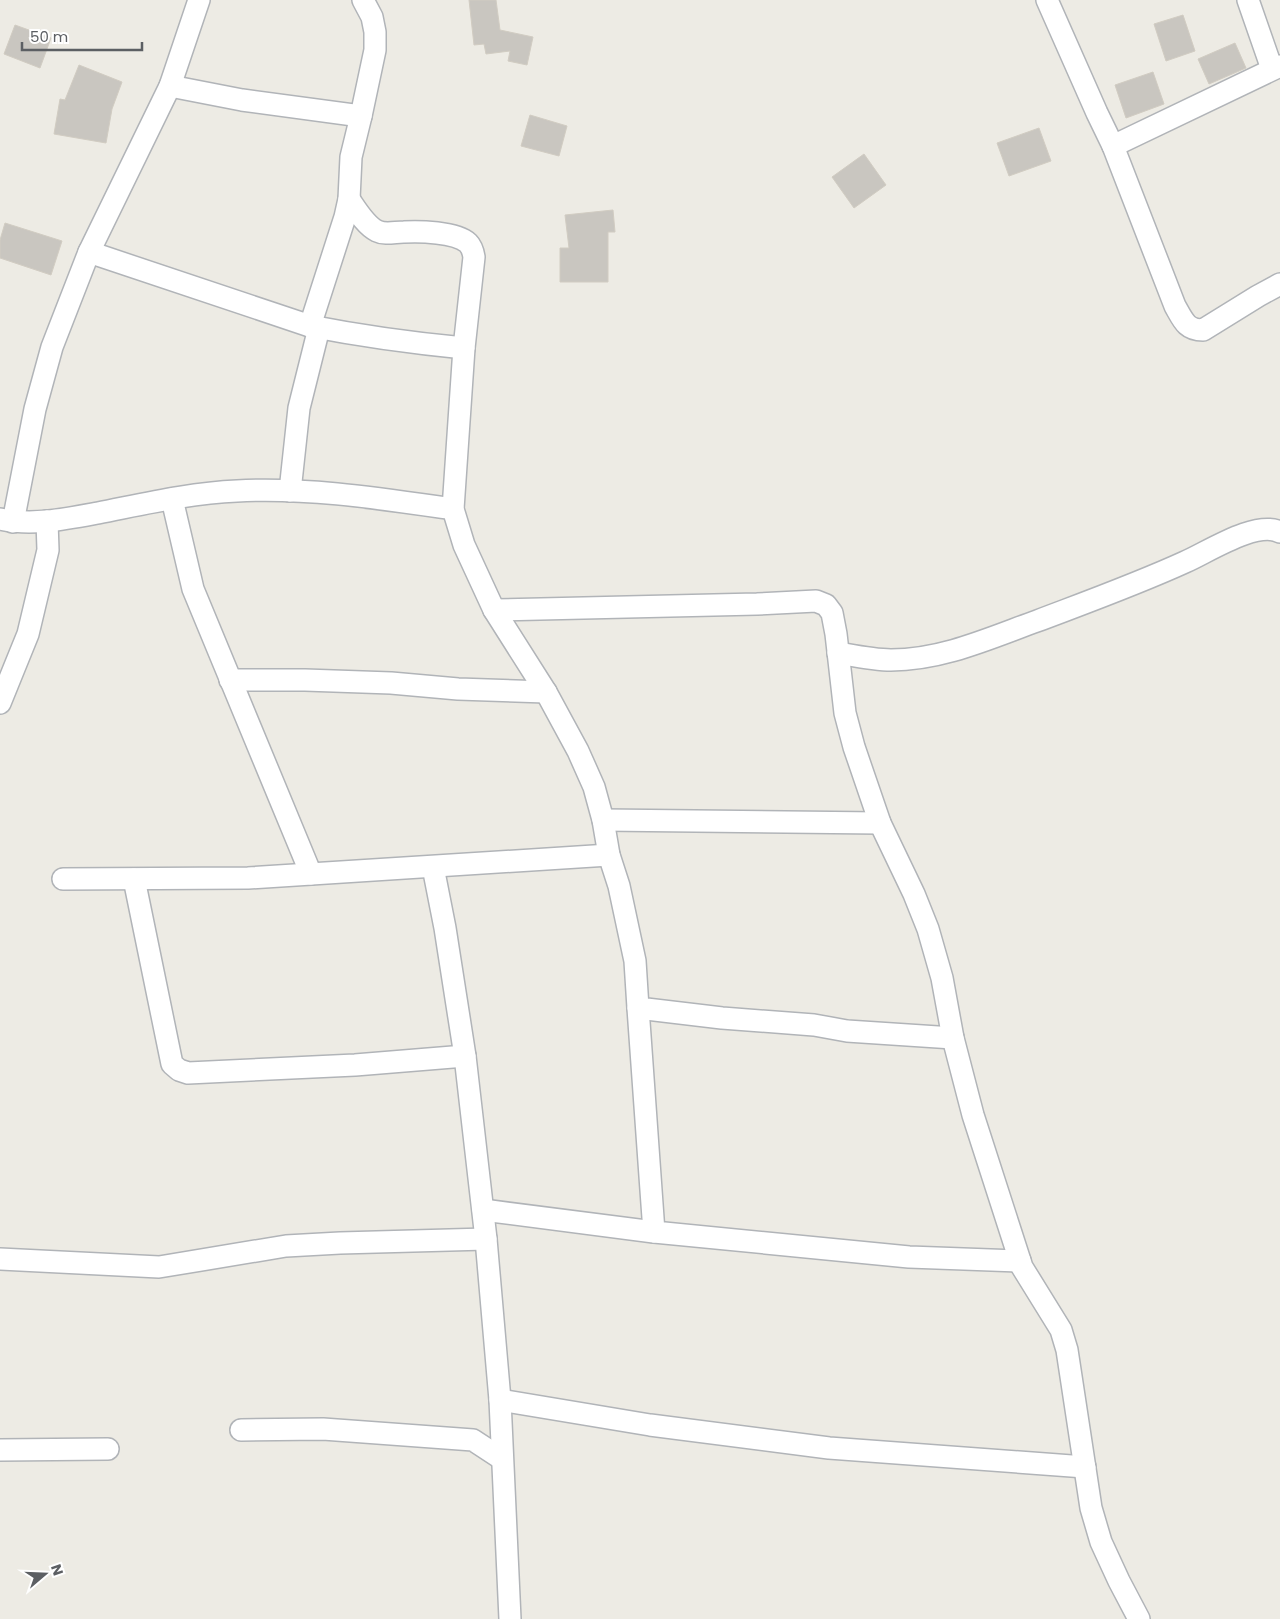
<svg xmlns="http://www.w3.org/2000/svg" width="1280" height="1619" viewBox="0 0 1280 1619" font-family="Poppins,sans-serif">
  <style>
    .building { fill: #c9c6c0; stroke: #d1ccc2 }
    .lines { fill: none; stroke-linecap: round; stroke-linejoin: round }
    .minor-casing { stroke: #b1b4b8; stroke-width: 24 }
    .minor { stroke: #fff; stroke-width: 21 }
  </style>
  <rect width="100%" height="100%" fill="#edebe4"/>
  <g class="building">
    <path d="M469,0H496L500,30L533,37L527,65L508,61L510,51L486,54L484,44L474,45Z"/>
    <path d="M1183,15L1195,51L1166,61L1154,24Z"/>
    <path d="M15,25L51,38L40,68L4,54Z"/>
    <path d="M1235,43L1246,68L1209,84L1198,59Z"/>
    <path d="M79,65L122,82L112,109L106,143L54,134L60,99L65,100Z"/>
    <path d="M1153,72L1164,104L1126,118L1115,85Z"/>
    <path d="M530,115L567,126L559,156L521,146Z"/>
    <path d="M1039,128L1051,161L1009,176L997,143Z"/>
    <path d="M864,154L886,185L854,208L832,177Z"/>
    <path d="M613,210L615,232H608V282H560V248H569L565,215Z"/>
    <path d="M5,223L62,241L51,275L0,258V240Z"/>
  </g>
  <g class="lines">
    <g class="minor-casing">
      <g id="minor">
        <path d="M1047,0L1097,113L1113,146L1175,306C1183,320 1186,330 1203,330L1258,296L1280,284"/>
        <path d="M1248,0L1272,69"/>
        <path d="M170,86L242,100L361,116"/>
        <path d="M1113,146L1280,66"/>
        <path d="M349,199C356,209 365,225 377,231C385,235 395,232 404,232C419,231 456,232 468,243C472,247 473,251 474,257L464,348L453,509L464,545L494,610L546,692L578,751L594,787L603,820L609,855L619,886L635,961L638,1008L722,1018L814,1025L847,1031L953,1038"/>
        <path d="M89,252L310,326C361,336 412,343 464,348"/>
        <path d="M310,326L345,217L349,199L351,157L361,116L375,50V32L372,17L363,0"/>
        <path d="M290,491L299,408L319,328"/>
        <path d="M172,499L193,589L311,874"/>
        <path d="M0,519C32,526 66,519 98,513C144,504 190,493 237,491C308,487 383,499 453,509"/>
        <path d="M13,522L35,409L52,347L89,252L170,86L199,0"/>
        <path d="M494,610L757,604L816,601L826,605L832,613L836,634L845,713L854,747L880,823L914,894L928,929L942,978L953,1038L973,1115L1022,1267L1061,1330L1067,1350L1091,1508L1101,1542L1119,1581L1139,1619"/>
        <path d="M838,653C855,656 874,660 891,660C942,660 990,638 1037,621C1087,602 1137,584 1185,562C1208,552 1256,520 1280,532"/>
        <path d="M230,680H305L391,683L458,689L546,692"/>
        <path d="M0,703L28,634L48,550L47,521"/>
        <path d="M603,820L880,823"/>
        <path d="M433,867L445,928L465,1056L486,1239L500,1400L510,1619"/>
        <path d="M63,879L248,878L609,855"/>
        <path d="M134,879L172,1064L179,1070L188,1073L355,1065L465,1056"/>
        <path d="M638,1008L654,1232L909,1257L1020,1261"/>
        <path d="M483,1210L654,1232"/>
        <path d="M0,1259L159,1267L286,1246L340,1243L486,1239"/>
        <path d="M500,1400L650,1425L829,1448L1085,1467"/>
        <path d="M241,1430L323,1429L473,1440L502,1459"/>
        <path d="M0,1450L108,1449"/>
      </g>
    </g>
    <use href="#minor" class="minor"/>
  </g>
  <g transform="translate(45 1574) rotate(71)" stroke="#ffffff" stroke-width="4" paint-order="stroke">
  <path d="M0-4L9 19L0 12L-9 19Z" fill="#5c5f63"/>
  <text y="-8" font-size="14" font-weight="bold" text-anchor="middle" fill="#5c5f63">N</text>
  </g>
  <path d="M22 42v8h120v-8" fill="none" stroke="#5c5f63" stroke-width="2.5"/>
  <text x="30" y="42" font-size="15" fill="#5c5f63" stroke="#ffffff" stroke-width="4" paint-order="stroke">50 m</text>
</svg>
